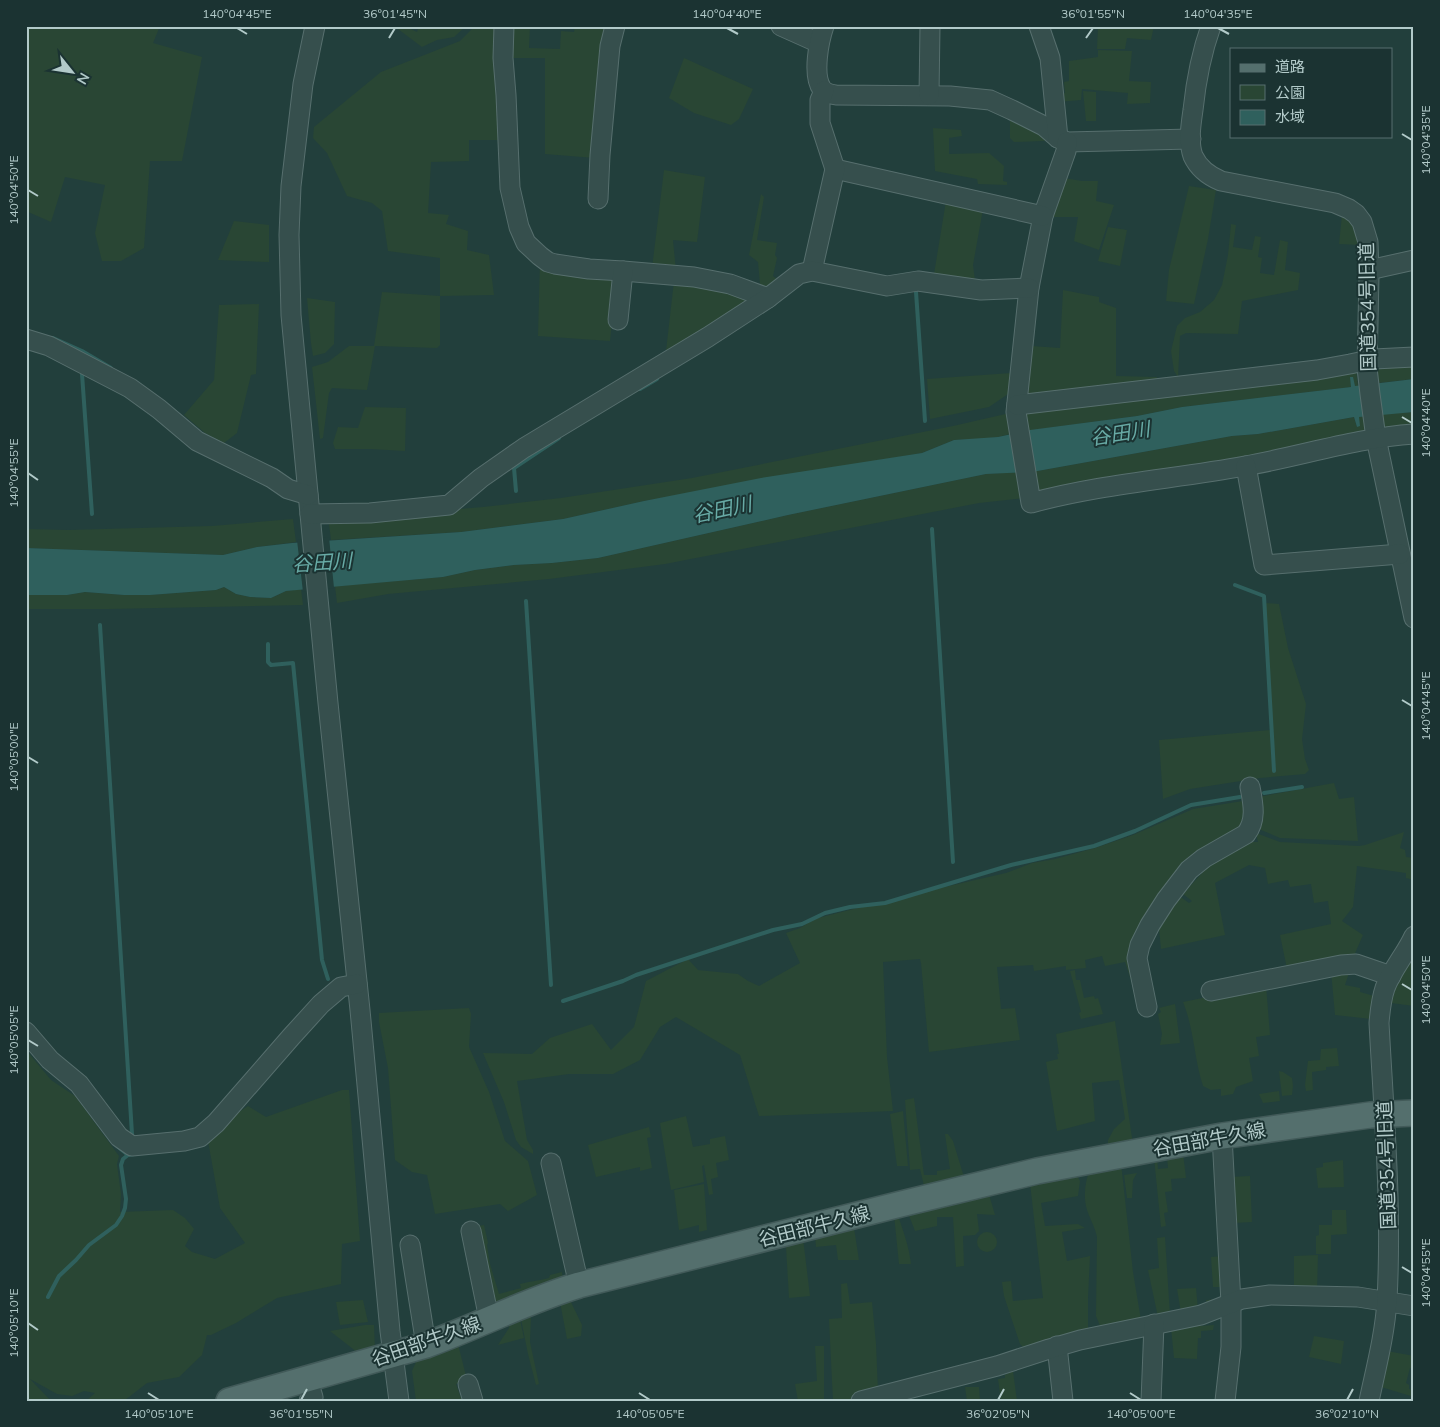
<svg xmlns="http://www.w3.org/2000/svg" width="1440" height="1427" viewBox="0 0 1440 1427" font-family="Mulish,'Noto Sans JP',sans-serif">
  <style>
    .green { fill: #294634 }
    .water { fill: #2f605d }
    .pier { fill: #223f3c }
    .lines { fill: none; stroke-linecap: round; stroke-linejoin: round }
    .stream { stroke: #2f605d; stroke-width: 4 }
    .minor-casing { stroke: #576f6e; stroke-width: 21 }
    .major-casing { stroke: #425a59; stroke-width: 28 }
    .minor { stroke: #364f4d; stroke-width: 19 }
    .major { stroke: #546f6d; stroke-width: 25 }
    .ticks { fill: none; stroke: #b2cac9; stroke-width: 2 }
    .labels { text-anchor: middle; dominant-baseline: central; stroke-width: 4; stroke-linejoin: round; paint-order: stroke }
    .street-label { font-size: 19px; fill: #b2cac9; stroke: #1b3332 }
    .water-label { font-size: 20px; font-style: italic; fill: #68aba6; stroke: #1b3332 }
    .neatline { fill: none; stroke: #b2cac9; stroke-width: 2 }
    .ticks-label { font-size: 12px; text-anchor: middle; fill: #b2cac9 }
  </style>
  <rect width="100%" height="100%" fill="#223f3c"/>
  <g class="green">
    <path d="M26,26H160L153,43L202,57L182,161H150L144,248L121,261H102L95,233L105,185L65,177L51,222L26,211Z"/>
    <path d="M394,26H404L417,32L419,26H466L454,37L437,40L422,47Z"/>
    <path d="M475,26H501V140H469V161L431,162L428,213L449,215L446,224L468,231L467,250L489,255L494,295L440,296V345L437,348L375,346L367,390L332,388L329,393L323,438L320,439L312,367L328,362L349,346H374L382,292L440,296V258L388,251L382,211L372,203L347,196L327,153L313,138L314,127L381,72L460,41Z"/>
    <path d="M508,26H530L529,48L560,49L561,31L574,32L575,26H611L595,158L545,154V58H507Z"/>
    <path d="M1098,26H1154L1151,40L1127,38L1125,49H1097Z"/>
    <path d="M1098,50L1132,51L1129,81L1151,82L1150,103L1127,104L1128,93L1082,89L1081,100L1057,102L1058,94L1065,93L1064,82L1069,81V61L1098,57Z"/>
    <path d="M684,58L753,89L739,119L731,125L694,113L669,98Z"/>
    <path d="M1083,91L1096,92V121H1086Z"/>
    <path d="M1010,115L1050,139L1043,141L1014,142L1010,138Z"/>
    <path d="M933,128L961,130L962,136L949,138V154L989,153L1004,166L1003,181L1007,182V185L978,184L977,179L935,171Z"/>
    <path d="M664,170L705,177L697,242L673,240L676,271L652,268Z"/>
    <path d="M1064,178L1082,181H1098L1096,201L1114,205L1099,250L1074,241L1078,217H1053L1050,215Z"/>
    <path d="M1189,186L1216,190L1208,239L1194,304L1166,301L1169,270Z"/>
    <path d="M761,194L764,197L757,240L777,243L775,255L777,258L773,276L780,282L764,292L760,284L758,262L749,255Z"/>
    <path d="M946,201L983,209L973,265L975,280L934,274Z"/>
    <path d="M1342,215C1353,224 1357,232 1360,245L1339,244Z"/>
    <path d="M234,221L269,225V262L218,260Z"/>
    <path d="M1231,224L1236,225L1233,247L1252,250L1255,236L1261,237L1258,257L1262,258L1260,273L1274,275L1280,240L1288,242L1285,270L1300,273L1298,290L1242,301L1238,334L1186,333L1180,336L1178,377L1174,371L1171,351L1177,326L1185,318L1200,312L1214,300L1222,285L1228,255Z"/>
    <path d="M1108,227L1127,230L1120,266L1098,261Z"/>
    <path d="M540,262L617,275L610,341L538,336Z"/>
    <path d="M674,281L732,292L752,301L666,351Z"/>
    <path d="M1063,290L1099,297V302L1116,308V376L1157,377L1154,384L1030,398L1025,394L1031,346L1060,348Z"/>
    <path d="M307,298L335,302L334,344L325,353L313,356L311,343Z"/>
    <path d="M259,304L256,374L251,375L237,433L224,443L205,433L184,415L214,380L219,305Z"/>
    <path d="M1414,363V379L1378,383L1376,365Z"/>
    <path d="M1356,370L1358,386H1355L1352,377H1350L1352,387L1182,407L1137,416L1025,431L1020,412Z"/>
    <path d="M1011,373L1008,394L989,407L930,419L927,379Z"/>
    <path d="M365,407L406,408L405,451L371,449H335L333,443L338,427L358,428Z"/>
    <path d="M1414,412V426L1383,429L1381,414Z"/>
    <path d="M1010,413L1014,433L998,437L982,439L954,440L922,453L644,501L563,519L461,532L331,540L328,516H378L483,507L561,498L692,478L953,426Z"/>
    <path d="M1363,416L1365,433L1238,461L1034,497L1032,472L1232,436L1258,434L1354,417L1357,427L1359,417Z"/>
    <path d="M1020,472L1026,498L979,503L665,564L549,579L388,594L337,603L335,586L443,577L475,570L514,565L552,563L598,558L788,515L986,474Z"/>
    <path d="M293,519L296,542L257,547L223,555L26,548V529L68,530L212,526Z"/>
    <path d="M224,587L236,594L250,597L271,598L286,591L301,589L303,605L109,609H26V595H67L85,592L124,595H150L216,590Z"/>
    <path d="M1265,603L1279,604L1288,648L1306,704L1302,739L1305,759L1309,770L1305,774L1260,778L1190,789L1163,799L1159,740L1270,730Z"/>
    <path d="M1334,783L1339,799L1354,797L1358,841L1280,838L1254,827L1258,797Z"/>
    <path d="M1249,800L1247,823L1157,899L1137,998L1125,962L1105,966L1102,956L1085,960L1086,968L1066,970V966L1034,971L1033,965L997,967L1001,1009L1015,1008L1020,1040L929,1052L921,963L920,959L883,962L887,1057L893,1111L759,1116L740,1055L676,1017L660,1027L640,1060L613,1074H569L517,1081L527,1140L533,1150V1154L521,1147L516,1140L504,1102L483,1053L532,1054L550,1038L592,1024L611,1050L634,1027L646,981L688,959L698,970L738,974L748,981L759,986L800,963L786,933L800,928L814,919L901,897L1006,873L1032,863L1055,859L1095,848L1133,835L1193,809Z"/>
    <path d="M1404,832L1400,848L1405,850L1406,857L1414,858V880L1406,878V873L1357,866L1353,907L1342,921L1363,935L1353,958L1287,969L1280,935L1331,924L1328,901L1314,903L1311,884L1290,887L1288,880L1268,884L1265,868L1249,865L1215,883L1225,935L1161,949L1159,928L1178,895L1189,903L1192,901L1183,894L1203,872L1204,867L1246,842H1258L1256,833L1280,842L1359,846L1365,845Z"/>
    <path d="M1410,960L1414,961V1006L1391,1003L1394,985Z"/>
    <path d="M1075,970L1076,980H1080L1084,998L1094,996L1095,999L1098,998L1103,1014L1081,1019L1079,1013L1081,1012L1070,971Z"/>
    <path d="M1350,970L1345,985L1360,988V992L1374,996L1371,1019L1335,1015L1331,971Z"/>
    <path d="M1266,985L1270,1035L1256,1037L1259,1056L1249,1058L1253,1081L1236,1087L1233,1094L1221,1096V1089L1211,1090L1203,1086C1194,1058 1194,1029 1183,1002Z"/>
    <path d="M1175,1004L1180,1043L1160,1045L1162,1034L1158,1014L1161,1012L1159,1008Z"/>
    <path d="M469,1008L471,1014L469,1047L489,1092L505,1141L528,1161L537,1195L508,1211L500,1204L435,1214L427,1175L412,1172L395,1160L388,1068L379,1022V1013Z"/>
    <path d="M1115,1021L1133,1145L1108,1149V1140L1114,1129L1125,1119L1119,1080L1092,1083L1095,1121L1057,1131L1046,1062L1058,1059L1057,1054H1059L1056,1034Z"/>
    <path d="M1337,1048L1339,1066L1326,1067V1070L1312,1072L1313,1090L1306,1091L1305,1085L1308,1061L1320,1060L1321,1049Z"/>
    <path d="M26,1050L51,1080L75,1096L119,1156L117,1164L121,1194L120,1212L173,1210L185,1218L194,1229L185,1246L192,1252L215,1259L245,1243L220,1208L208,1141L239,1112L248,1106L266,1117L342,1090H349L360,1241L342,1244L341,1284L277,1298L236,1323L211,1335H207L202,1355L179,1377L147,1383L129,1397L123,1401H86L95,1393L84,1391L72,1396L57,1394L30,1379L51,1401H26Z"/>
    <path d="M1279,1071L1283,1072L1292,1078L1293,1086L1292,1095L1282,1096Z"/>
    <path d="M1279,1091L1280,1101L1263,1103L1259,1094Z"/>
    <path d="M914,1098L924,1175H937V1171L950,1169L945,1134H948L953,1141L964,1177L925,1190L920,1169L910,1170L905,1100Z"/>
    <path d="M903,1111L908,1166H897L890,1114Z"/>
    <path d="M686,1116L693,1147L710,1144V1139L725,1136L729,1160L716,1163L718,1177L711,1179L713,1194L709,1195L704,1165L702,1166L704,1182L671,1190L660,1123Z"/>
    <path d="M649,1127L651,1137L647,1138L652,1168L640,1171V1167L596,1177L588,1145Z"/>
    <path d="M1183,1153L1186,1178L1171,1179L1172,1191L1165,1192L1168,1212L1164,1213L1166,1226L1161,1227L1154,1158L1157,1157L1158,1169L1168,1168L1167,1156Z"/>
    <path d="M1343,1160L1344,1187L1318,1188L1316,1168L1323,1167V1163Z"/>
    <path d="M1121,1163L1133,1272L1141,1320L1101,1328L1096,1316L1097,1237C1095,1227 1090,1219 1087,1210C1083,1196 1085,1182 1090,1169Z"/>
    <path d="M1076,1173L1080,1181L1078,1196L1041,1203L1045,1226L1078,1224L1085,1228L1062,1232L1067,1261L1090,1256L1088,1298V1331L1026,1350L1020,1344L1004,1296L1002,1282L1011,1281L1013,1301L1043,1298L1030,1183Z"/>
    <path d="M1137,1173L1133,1180L1132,1198H1127L1124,1175Z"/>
    <path d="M1250,1176L1252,1222L1233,1223L1231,1177Z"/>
    <path d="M704,1184L707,1230L699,1232V1225L679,1230L674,1190Z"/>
    <path d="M988,1191L995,1215L977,1214L979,1231L975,1235L963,1236L964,1266L956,1267L953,1217H937V1226L915,1231L908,1213Z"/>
    <path d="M1332,1210H1346L1347,1234L1331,1235V1254H1316V1236L1319,1235V1225H1332Z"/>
    <path d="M894,1215H898C903,1231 909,1246 911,1264H899Z"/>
    <path d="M484,1225L488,1243L487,1245L490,1264L499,1294L521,1288L520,1284C530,1281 539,1281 549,1278L550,1275L562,1272L563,1283L493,1312L478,1226Z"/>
    <path d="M854,1228L859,1260H838L836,1245L816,1247L815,1235Z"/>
    <circle cx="987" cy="1242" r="10"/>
    <path d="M1165,1237L1170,1315L1158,1317L1148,1270L1159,1268L1157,1238Z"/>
    <path d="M803,1238L810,1296L789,1298L786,1247L788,1241Z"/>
    <path d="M1318,1255L1317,1292L1296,1291L1294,1285V1256Z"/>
    <path d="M1223,1256L1225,1295L1220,1303L1211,1306L1207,1304L1206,1300L1220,1299V1287H1213L1211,1257Z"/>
    <path d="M847,1283L850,1304L872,1302L876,1344L878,1392L845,1401H833L829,1319L842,1318L841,1284Z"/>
    <path d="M1196,1288L1198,1310L1181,1313L1177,1289Z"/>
    <path d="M569,1298L582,1325L581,1336L567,1339L560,1302Z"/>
    <path d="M363,1300L368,1322L340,1325L336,1302Z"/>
    <path d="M520,1314L531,1315L530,1342L539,1384L536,1385L528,1354Z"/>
    <path d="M519,1315L524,1338L498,1345L509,1328L510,1319Z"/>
    <path d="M365,1325H374L375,1351L362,1356L330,1331Z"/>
    <path d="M1214,1325L1213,1330L1201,1331V1338H1198L1197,1359L1174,1358L1171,1328Z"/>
    <path d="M1314,1336L1344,1341L1341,1364L1309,1357Z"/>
    <path d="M457,1340L467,1380L456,1384L462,1401H416L412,1371L420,1353Z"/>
    <path d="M815,1346H824V1401H798L795,1384L817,1381Z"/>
    <path d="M1387,1351L1414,1356L1412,1368H1410L1406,1383L1409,1385V1389L1414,1390V1397L1381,1387Z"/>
    <path d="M1013,1371L1017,1401H1001L998,1379L1005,1378V1375Z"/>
    <path d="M965,1387H979L980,1401H967Z"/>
  </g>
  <path class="water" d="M1350,377H1353L1355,386L1414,379V412L1359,417L1360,426L1357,427L1354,417L1258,434L1232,436L1032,472L986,474L788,515L598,558L552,563L514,565L475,570L443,577L286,591L271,598L250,597L236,594L224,587L216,590L150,595H124L85,592L67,595H26V548L223,555L257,547L292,543L461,532L563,519L644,501L761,478L922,453L954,440L998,437L1030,430L1137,416L1182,407L1351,387Z"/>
  <path class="pier" d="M329,537L334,588L303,592L297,540Z"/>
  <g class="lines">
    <g class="stream">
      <path d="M916,292L925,421"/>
      <path d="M53,338L82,351L111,368"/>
      <path d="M82,374L92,514"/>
      <path d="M640,389L657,379"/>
      <path d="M516,491L514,468L559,438"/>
      <path d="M932,529L953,862"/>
      <path d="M1235,585L1264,596L1274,771"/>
      <path d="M526,601L551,985"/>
      <path d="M100,625L132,1134"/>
      <path d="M268,644V662L271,665L293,663L322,960L328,979"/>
      <path d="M1264,793L1302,787"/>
      <path d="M563,1001L623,981L636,975L773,930L802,924L825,913L850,907L885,903L1011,865L1094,846L1135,831L1191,805L1240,797"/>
      <path d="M117,1146L128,1155"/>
      <path d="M48,1297L59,1276L76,1260L89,1245L116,1225L122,1216L125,1208L126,1199L121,1165L123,1159L128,1155L134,1154"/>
    </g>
    <g class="minor-casing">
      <g id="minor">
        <path d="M315,26L303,84L291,186L289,235L291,315L328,703L360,1010L390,1331L399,1401"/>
        <path d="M504,26L503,58L506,95L510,188L519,227L526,243L540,256L548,262L555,264L589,269L623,271L694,277L730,284L768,298"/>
        <path d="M781,26L819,43"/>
        <path d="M824,26C819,41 812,75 822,89C825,93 830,94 836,95L950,96L990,100L1012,110L1044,126L1058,138L1067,142L1191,139"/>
        <path d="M1039,26L1050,58L1058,138"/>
        <path d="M1211,26C1201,54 1196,81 1193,110C1191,124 1188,142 1193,156C1199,169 1209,176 1221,181L1335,203L1349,209L1356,214L1362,222L1368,242L1369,276L1367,368L1370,394L1376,438L1414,618"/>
        <path d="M929,95L930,26"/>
        <path d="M1067,142L1066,151L1043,216L1029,288L1016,412L1031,503C1101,484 1174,479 1245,466C1302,456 1356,438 1414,434"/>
        <path d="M835,169L1043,216"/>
        <path d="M598,199L600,155L610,46L615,26"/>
        <path d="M1369,270L1414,260"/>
        <path d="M812,271L835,169L820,123V100L824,91"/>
        <path d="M618,320L623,271"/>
        <path d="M26,339L49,346L130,388L159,409L197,441L272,478L288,489L308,495"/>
        <path d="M1017,405L1317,370L1350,364L1374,359L1414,357"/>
        <path d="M1246,466L1264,565L1400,554"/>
        <path d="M310,514L370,513L449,505L481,478L524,448L708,337L768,298L799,274L812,271L887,286L918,281L981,290L1029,288"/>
        <path d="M1211,991L1341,965L1356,964L1391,976"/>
        <path d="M1147,1007L1137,958L1140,945L1150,925L1166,900L1189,870L1204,858L1246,834C1257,820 1253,803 1250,787"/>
        <path d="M26,1032L50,1060L79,1084L119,1137L132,1146L184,1141L200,1137L216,1123L291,1037L321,1004L341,987L357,984"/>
        <path d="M1222,1136L1231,1303V1347L1225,1401"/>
        <path d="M551,1163L579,1285"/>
        <path d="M471,1231L489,1319"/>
        <path d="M410,1245L426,1345"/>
        <path d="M1057,1346L1063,1401"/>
        <path d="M307,1378L313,1397L309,1401"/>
        <path d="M468,1384L473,1401"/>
        <path d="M861,1401L997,1366L1049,1349L1080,1340L1201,1315L1242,1299L1270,1295L1358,1297L1414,1306"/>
        <path d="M1151,1401L1154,1324"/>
        <path d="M1369,1401C1376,1368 1385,1334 1387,1300C1392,1207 1384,1116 1379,1023C1380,1011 1381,1000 1385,988C1392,969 1406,954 1414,936"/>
      </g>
    </g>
    <g class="major-casing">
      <path id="major" d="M229,1401L426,1345C478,1326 526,1301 579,1285L901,1204L1037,1171L1222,1136L1370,1115L1414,1113"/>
    </g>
    <use href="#minor" class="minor"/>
    <use href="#major" class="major"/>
  </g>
  <path class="ticks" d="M237,28L247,34M727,28L738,34M1218,28L1229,34M389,38L395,28M1086,38L1093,28M1402,134L1412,140M28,190L38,196M1402,417L1412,423M28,473L38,480M1402,700L1412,706M28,757L38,763M1402,984L1412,990M28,1040L38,1046M1402,1267L1412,1273M28,1323L38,1330M148,1393L159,1400M639,1393L650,1400M1130,1393L1141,1400M301,1400L307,1389M998,1400L1004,1389M1347,1400L1353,1389"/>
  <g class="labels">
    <g class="street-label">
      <text transform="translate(1367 307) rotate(-91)">国道354号旧道</text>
      <text transform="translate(1209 1139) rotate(-10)">谷田部牛久線</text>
      <text transform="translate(1386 1165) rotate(-92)">国道354号旧道</text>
      <text transform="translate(814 1226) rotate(-14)">谷田部牛久線</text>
      <text transform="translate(426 1341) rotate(-19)">谷田部牛久線</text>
    </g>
    <g class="water-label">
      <text transform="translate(1120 433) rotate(-9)">谷田川</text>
      <text transform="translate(722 509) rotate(-12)">谷田川</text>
      <text transform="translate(322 562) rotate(-4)">谷田川</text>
    </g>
  </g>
  <rect width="1440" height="1427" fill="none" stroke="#1b3332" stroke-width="55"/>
  <rect x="1230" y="48" width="162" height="90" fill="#1b3332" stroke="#576f6e"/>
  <rect x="1240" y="64" width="25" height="8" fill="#546f6d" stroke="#576f6e"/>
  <text x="1275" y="72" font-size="15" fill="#b2cac9">道路</text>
  <rect x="1240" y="85" width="25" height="15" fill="#294634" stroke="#576f6e"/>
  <text x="1275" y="98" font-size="15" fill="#b2cac9">公園</text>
  <rect x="1240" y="110" width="25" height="15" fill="#2f605d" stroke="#576f6e"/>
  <text x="1275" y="122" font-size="15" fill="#b2cac9">水域</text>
  <g transform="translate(72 72) rotate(120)" stroke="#1b3332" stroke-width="4" paint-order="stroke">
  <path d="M0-4L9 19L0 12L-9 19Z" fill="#b2cac9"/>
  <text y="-8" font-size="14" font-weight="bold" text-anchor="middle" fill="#b2cac9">N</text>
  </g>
  <rect x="28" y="28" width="1384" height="1372" class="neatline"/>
  <g class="ticks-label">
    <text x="237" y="18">140°04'45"E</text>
    <text x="395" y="18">36°01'45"N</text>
    <text x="727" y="18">140°04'40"E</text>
    <text x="1093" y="18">36°01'55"N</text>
    <text x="1218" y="18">140°04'35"E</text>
    <text transform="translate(1426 140) rotate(-90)" y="4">140°04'35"E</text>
    <text transform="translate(14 190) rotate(-90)" y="4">140°04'50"E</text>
    <text transform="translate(1426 423) rotate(-90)" y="4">140°04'40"E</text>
    <text transform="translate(14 473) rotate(-90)" y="4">140°04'55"E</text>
    <text transform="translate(1426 706) rotate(-90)" y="4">140°04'45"E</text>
    <text transform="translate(14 757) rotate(-90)" y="4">140°05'00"E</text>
    <text transform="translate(1426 990) rotate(-90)" y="4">140°04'50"E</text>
    <text transform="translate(14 1040) rotate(-90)" y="4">140°05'05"E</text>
    <text transform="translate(1426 1273) rotate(-90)" y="4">140°04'55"E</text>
    <text transform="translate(14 1323) rotate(-90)" y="4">140°05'10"E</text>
    <text x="159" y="1418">140°05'10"E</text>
    <text x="301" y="1418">36°01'55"N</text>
    <text x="650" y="1418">140°05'05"E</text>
    <text x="998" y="1418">36°02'05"N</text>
    <text x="1141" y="1418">140°05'00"E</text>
    <text x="1347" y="1418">36°02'10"N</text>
  </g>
</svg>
